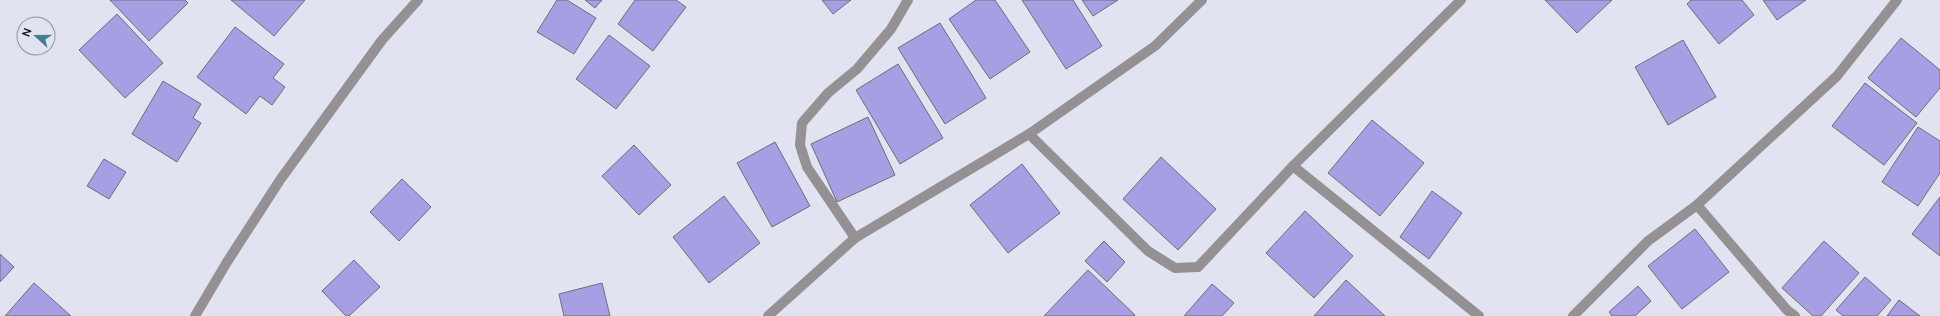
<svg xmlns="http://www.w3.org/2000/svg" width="1940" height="316" viewBox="0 0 1940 316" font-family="Manrope,sans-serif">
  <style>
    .building { fill: #a69fe3; stroke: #6e6e78 }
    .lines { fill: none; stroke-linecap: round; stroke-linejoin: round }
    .minor { stroke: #949093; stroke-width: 10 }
  </style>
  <rect width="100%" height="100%" fill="#e1e4f0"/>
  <g class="building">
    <path d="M110,0H185L188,3L149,41Z"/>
    <path d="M231,0H305L274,36Z"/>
    <path d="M557,0H567L596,18L574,54L537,32Z"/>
    <path d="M585,0H602L595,8Z"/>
    <path d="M635,0H676L686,7L653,51L618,24Z"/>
    <path d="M822,0H851L833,14Z"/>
    <path d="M976,0H995L1030,52L990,79L949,19Z"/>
    <path d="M1022,0H1073L1102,46L1066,69Z"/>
    <path d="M1082,0H1118L1093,16Z"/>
    <path d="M1545,0H1612L1577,33Z"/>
    <path d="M1691,0H1742L1754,15L1719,44L1687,4Z"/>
    <path d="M1763,0H1806L1777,20Z"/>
    <path d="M117,14L163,63L125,98L79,50Z"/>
    <path d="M940,23L986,98L945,124L898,48Z"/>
    <path d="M235,27L284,64L273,78L285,87L272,105L260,96L246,114L197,77Z"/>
    <path d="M609,35L650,66L616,109L576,79Z"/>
    <path d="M1901,38L1940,70V88L1916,117L1868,78Z"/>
    <path d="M1683,40L1716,97L1668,125L1635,67Z"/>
    <path d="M898,64L943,138L900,164L856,90Z"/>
    <path d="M163,81L201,104L193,118L201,123L177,162L132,134Z"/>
    <path d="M1865,83L1917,123L1884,165L1832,126Z"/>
    <path d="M868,117L895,175L837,202L811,144Z"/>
    <path d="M1372,120L1424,163L1380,216L1328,173Z"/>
    <path d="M1918,127L1940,141V173L1918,206L1882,182Z"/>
    <path d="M775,142L810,206L772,227L737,163Z"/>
    <path d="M634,145L671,185L639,215L602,176Z"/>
    <path d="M1161,157L1216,209L1178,250L1123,199Z"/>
    <path d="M104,159L126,172L109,199L87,186Z"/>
    <path d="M1022,164L1060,213L1008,253L970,205Z"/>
    <path d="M402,179L431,207L399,241L370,212Z"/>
    <path d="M1432,191L1462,213L1429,259L1400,237Z"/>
    <path d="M724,196L760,243L709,283L673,237Z"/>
    <path d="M1940,197V256L1912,234Z"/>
    <path d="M1305,211L1353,256L1314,298L1266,253Z"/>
    <path d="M1695,229L1729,272L1682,309L1648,266Z"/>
    <path d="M1104,241L1125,262L1107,282L1085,261Z"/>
    <path d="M1824,241L1859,273L1821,316H1813L1782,288Z"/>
    <path d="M0,254L14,267L0,282Z"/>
    <path d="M354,260L380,287L349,316H346L322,291Z"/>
    <path d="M1088,270L1135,315L1134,316H1044Z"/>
    <path d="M1865,277L1891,300L1877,316H1843L1836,310Z"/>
    <path d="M1346,280L1385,316H1314Z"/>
    <path d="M34,283L71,316H5Z"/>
    <path d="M602,283L610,316H564L559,294Z"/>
    <path d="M1212,284L1234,303L1222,316H1184Z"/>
    <path d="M1638,286L1651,301L1635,316H1612L1609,312Z"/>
    <path d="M1899,300L1920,316H1887Z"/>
  </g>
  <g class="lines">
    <g class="minor">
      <path d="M1029,134L1148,251L1175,268L1198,267L1293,166L1461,0"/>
      <path d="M1293,166L1479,316"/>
      <path d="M1697,205L1787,310L1795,316"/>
      <path d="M855,238L807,167L800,145L802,123L828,93L857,69L891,29L908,0"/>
      <path d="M195,316L227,262L280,180L382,40L418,0"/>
      <path d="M768,316L855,238L1029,134L1155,46L1202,0"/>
      <path d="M1573,316L1648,241L1697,205L1837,76L1897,0"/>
    </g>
  </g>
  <g transform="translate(36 36) rotate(291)"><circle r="19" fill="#e1e4f0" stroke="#8e9099"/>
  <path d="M0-3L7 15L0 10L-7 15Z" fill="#418094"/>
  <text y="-6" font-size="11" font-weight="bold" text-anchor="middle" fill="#111216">N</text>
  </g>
</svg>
